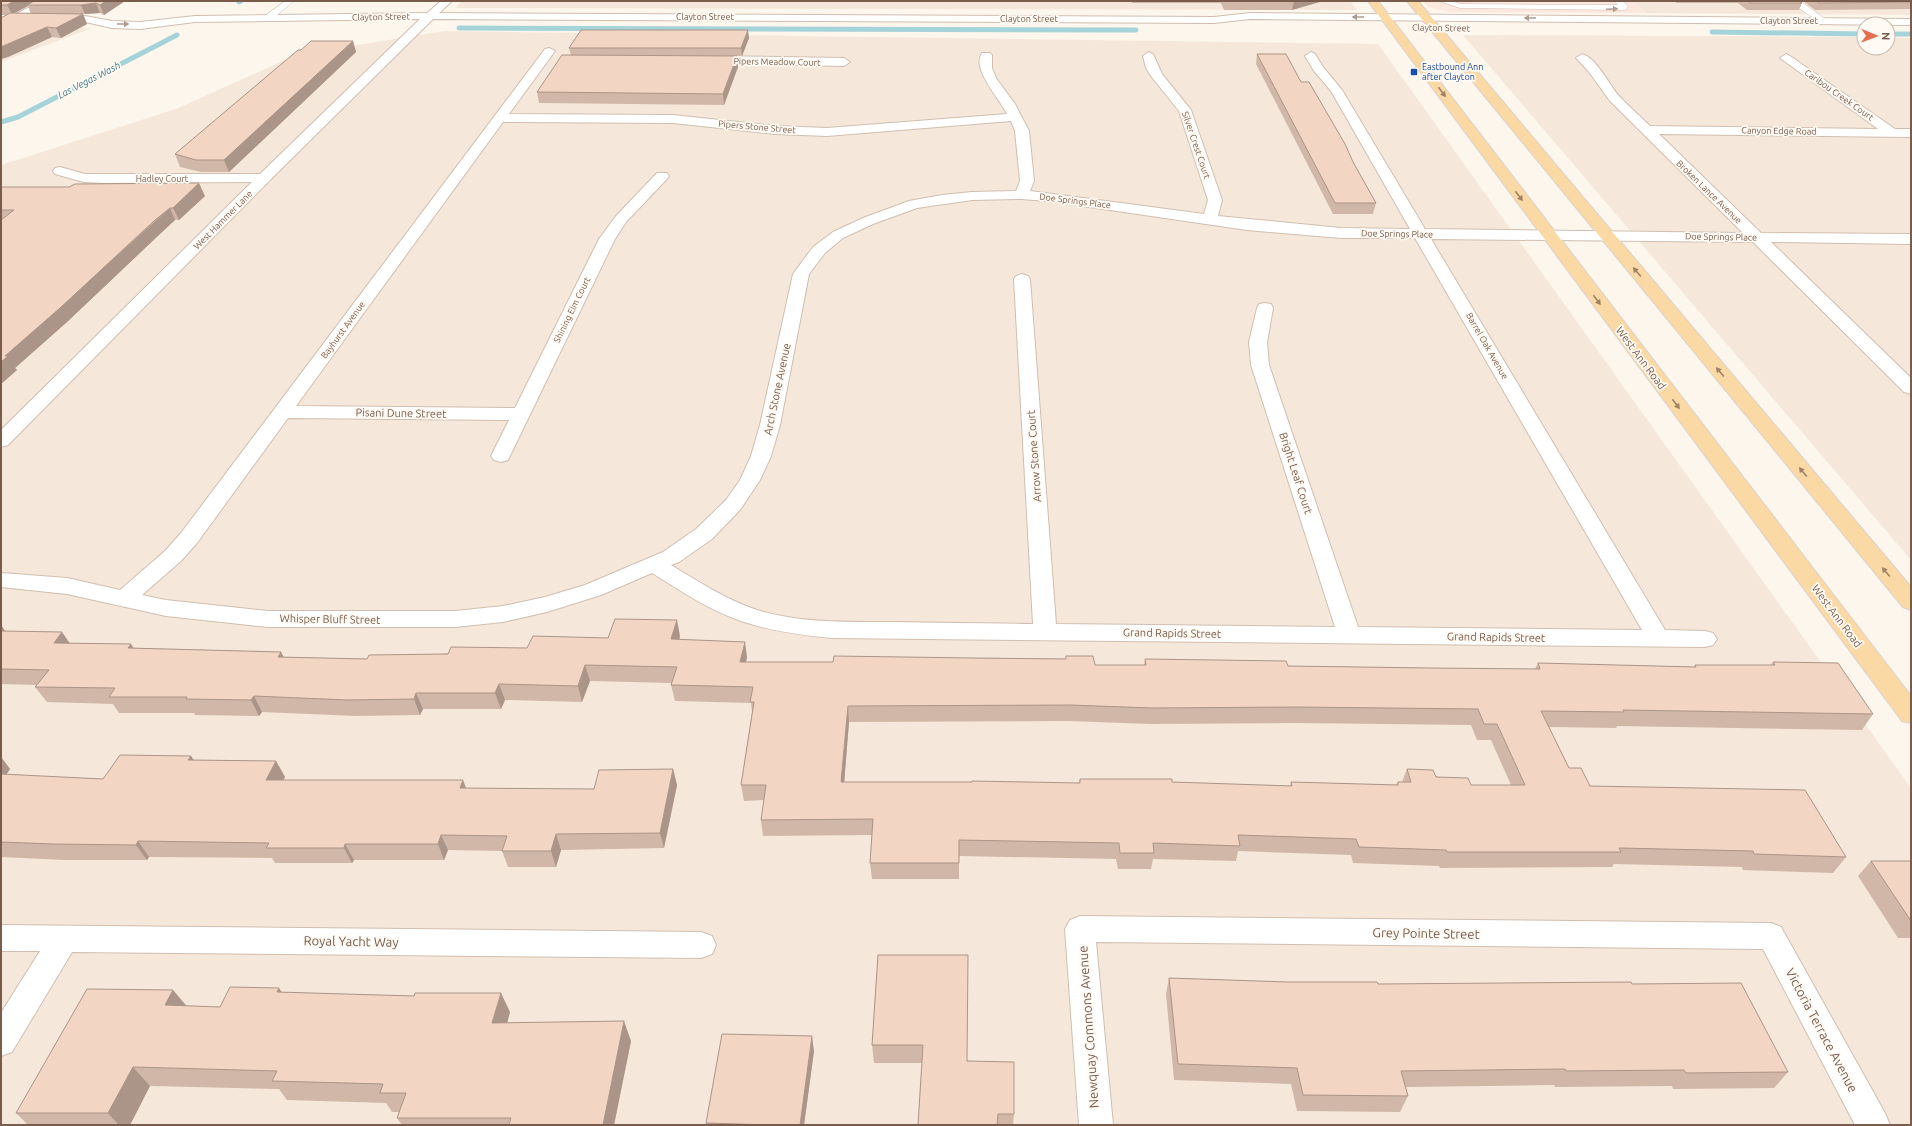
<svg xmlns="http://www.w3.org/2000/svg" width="1912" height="1126" viewBox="0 0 1912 1126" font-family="Ubuntu,sans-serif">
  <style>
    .residential { fill: #f5e8da }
    .commercial { fill: #fde8e0 }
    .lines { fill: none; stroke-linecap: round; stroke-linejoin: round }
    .stream { stroke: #a5d3da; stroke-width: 5 }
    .service-casing { stroke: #d1beb0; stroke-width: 1 }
    .minor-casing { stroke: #d1beb0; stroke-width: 2 }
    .tertiary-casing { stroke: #d1beb0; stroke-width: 2 }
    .primary-casing { stroke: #dad1cd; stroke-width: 2 }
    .service { fill: #fff; fill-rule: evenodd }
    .minor { fill: #fff; fill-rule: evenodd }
    .tertiary { fill: #fff; fill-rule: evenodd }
    .primary { fill: #fbd9a5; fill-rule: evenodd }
    .wall { fill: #d1b7a8; fill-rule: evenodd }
    .shaded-wall { fill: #aa9588 }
    .building { fill: #f3d5c3; stroke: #aa9588; fill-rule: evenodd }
    .oneway { fill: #af9d94 }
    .oneway2 { fill: #a18267 }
    .transit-dot { fill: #1a4fb4; stroke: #fffaf3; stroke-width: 1.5 }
    .labels { text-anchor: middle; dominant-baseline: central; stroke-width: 3.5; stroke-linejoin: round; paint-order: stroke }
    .far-street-label { font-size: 9px; fill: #7a5c4d; stroke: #fffaf3 }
    .far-transit-label { font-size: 9px; fill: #164399; stroke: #fffaf3; text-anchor: start }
    .far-water-label { font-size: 10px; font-style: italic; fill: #437c86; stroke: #fffaf3 }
    .street-label { font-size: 11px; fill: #7a5c4d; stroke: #fffaf3 }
    .near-street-label { font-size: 13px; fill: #7a5c4d; stroke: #fffaf3 }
  </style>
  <rect width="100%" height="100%" fill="#fdf6ec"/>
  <g class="residential">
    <path d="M462,1H1350L1357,10L455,8Z"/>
    <path d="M1631,1H1911V15L1646,13Z"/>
    <path d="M1,27L92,28L1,62Z"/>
    <path d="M444,31L1378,44L1911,788V1125H1V165L176,109L296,55Z"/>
    <path d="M1463,35L1864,37V48H1888V37L1911,38V560Z"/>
  </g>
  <path class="commercial" d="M1422,1H1631L1646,13L1448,12L1428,7Z"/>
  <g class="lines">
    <g class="stream">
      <path d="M239,2L241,1"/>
      <path d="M459,28L1136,30"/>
      <path d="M1712,32L1864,34"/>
      <path d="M1888,34H1911"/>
      <path d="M1,122L18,117L177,35"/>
    </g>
    <g class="service-casing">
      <g id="service">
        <path d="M285,1H294L271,20H265V16Z"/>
        <path d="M1439,1H1452L1460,4L1618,5L1614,1H1623L1628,6L1626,10H1623L1460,8Z"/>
        <path d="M1794,1H1800L1828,21L1827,23H1821L1794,5Z"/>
      </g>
    </g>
    <g class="minor-casing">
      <g id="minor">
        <path d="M41,1H54L1,29V22Z"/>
        <path d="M441,1H452L434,18H426L425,16L426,14Z"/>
        <path d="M549,48L555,51L509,114L673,115L775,126L827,128L1007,114C1000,99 971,69 982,53H990L992,55V68L996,78L1015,104L1029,131L1034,181L1030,191L1204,214L1208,200L1179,111L1151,76L1146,68L1143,56L1149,52L1153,54L1162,74L1191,110L1222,200L1218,216L1341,228L1410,229L1331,91L1314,71L1305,56L1311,52L1315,54L1323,67L1342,90L1425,229L1743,233L1610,101L1589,72L1576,58L1582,54C1597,58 1609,85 1619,96C1628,106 1640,116 1650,126L1878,129L1780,58L1786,54L1790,56L1895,129H1911V137L1659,134L1761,233L1911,234V244L1771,242L1911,378V394L1904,392L1753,242L1431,239L1665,630L1705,631L1713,633L1717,639L1713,645L1705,647L832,638C802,635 770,631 741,621C709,610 681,591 652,573L601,595L547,612L503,622L455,627H268L166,616L67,594L1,587V573L67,578L120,590L165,551L181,533L545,49ZM1011,121L1015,131L1020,181L1016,191L972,192L942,195L909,201L863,218L833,232L813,247L793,274L760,425L751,456L740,480L726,500L696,529L663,552L585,585L545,597L503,606L455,611H268L166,600L142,595L181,561L197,543L288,418L509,420L491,456L494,460L501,462L508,460L615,239L626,222L667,179L669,176L667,173H657L616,216L599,239L515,408L296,406L503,122L673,123L775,134L827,136ZM1021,199L1048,201L1247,230L1341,238H1415L1642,630L1358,627L1269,365L1267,342L1273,308L1271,304L1265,303L1259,304L1257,308L1249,342L1251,365L1335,627L1056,624L1030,279L1028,276L1022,274L1016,276L1014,279L1033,624C985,623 938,623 890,622C846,622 800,623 757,610C727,600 699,582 671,565L679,562L712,539L740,510L760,480L771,456L780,425L809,274L825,253L843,238L873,224L917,208L972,200Z"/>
        <path d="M707,56L844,58L850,62L844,66L703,63L701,60L703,57Z"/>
        <path d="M60,167L85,174H264L269,175L271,178L269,181L264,182L104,183L84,182L55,174L53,171L55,168Z"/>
        <path d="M1080,916L1771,923L1781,927L1885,1113L1890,1125H1855L1763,949L1096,942L1113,1125H1079L1065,929L1070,920Z"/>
        <path d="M1,925L701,932L712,936L716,945L712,954L701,958L72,952L12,1052L1,1056V1013L40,951H1Z"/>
      </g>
    </g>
    <g class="tertiary-casing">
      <path id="tertiary" d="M430,13L1214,17L1250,13L1911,19V25L1250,19L1214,23L433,19L269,181L8,445L1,447V430L259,175L420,19L195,22L140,29L112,28L81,21L80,19L81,17L85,16L112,21L140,22L195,16Z"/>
    </g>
    <g class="primary-casing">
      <g id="primary">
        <path d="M1368,1H1378L1911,696V723L1902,721Z"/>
        <path d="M1407,1H1418L1911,587V610L1903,607Z"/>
      </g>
    </g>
    <use href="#service" class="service"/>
    <use href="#minor" class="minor"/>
    <use href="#tertiary" class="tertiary"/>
    <use href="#primary" class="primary"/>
  </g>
  <g class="wall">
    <path d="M1,1H125L104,15L100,13L83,14L87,24L61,38L52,37L8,57L1,59V18L7,15H1ZM28,6L31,14H14Z"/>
    <path d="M1131,1H1323L1292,10H1224L1221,3H1132Z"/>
    <path d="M1674,1H1799L1802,3L1799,10H1747L1738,3H1677Z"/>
    <path d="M1803,1H1911V9L1815,10Z"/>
    <path d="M749,38L742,56H686H737L738,67L724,105L539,103L537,92L571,55L569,48Z"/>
    <path d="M353,41L356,52L229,172H201L180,167L175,154L301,50Z"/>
    <path d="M1257,54L1301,82L1353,162L1376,203L1373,214H1333L1256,64Z"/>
    <path d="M1,187L205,196L179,220H175L161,233L67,322L15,368L17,370L1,384Z"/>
    <path d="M1,625L5,631L69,643L134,648L281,652L283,657L367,659L527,648L608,638L680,636L679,640L747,657L746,662H833L974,658L1066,659V656L1095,665H1144L1145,659L1288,666L1430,668L1535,669L1538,663L1694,667L1695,665H1771L1773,662L1873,714L1862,730L1617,726L1616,728L1549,727L1569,768L1590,786L1846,857L1833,873L1743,870L1742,867L1614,864L1612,867L1440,868L1439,866L1353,863L1351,855L1238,851L1236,861L1153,859L1151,869H1118L1116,859L959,856V879H872L870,863L872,835L763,836L761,820L764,800L744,801L741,785L752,712L751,703L675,701L671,685L672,683L590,681L582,702L505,700L501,709H423L420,715L356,716L262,712L259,716L195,715L194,713H119L113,704L47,702L35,687L37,685L1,684ZM1069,721L1150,724L1294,723L1471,725L1477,740H1491L1511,785H1471L1407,769L1402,782H1398L1396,785L1291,782L1290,786L1080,779L1079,783L844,782L849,722Z"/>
    <path d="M191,756L194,760L276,761L285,777L283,780L466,788L594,789L673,769L677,785L664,848L561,850L556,867H508L502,851L448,850L444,860H354L352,863H275L272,858L149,857L147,860H65L1,857V757L10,769L6,775L103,779Z"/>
    <path d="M1871,861H1911V938H1898L1858,876Z"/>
    <path d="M878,955L1014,1114L1013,1125H918L922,1063H874L872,1045Z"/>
    <path d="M1169,978L1287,982L1378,984H1632L1788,1072L1774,1088L1673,1089L1672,1086L1555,1087L1554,1085L1406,1087L1408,1096L1400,1112L1297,1111L1291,1084L1174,1080L1166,994Z"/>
    <path d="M173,990L186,1006L220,1007L282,992L510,1012L507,1023L631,1041L614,1125H402L397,1118L399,1112H392L386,1103L287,1100L279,1089L150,1086L130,1125H28L16,1113Z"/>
    <path d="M814,1051L804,1125H706V1123Z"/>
  </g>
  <g class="shaded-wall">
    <path d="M14,1H38L27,5L28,6L12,14L7,5Z"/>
    <path d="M106,1H125L104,15L100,5Z"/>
    <path d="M1294,1H1323L1292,10Z"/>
    <path d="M96,3L100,13L85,14L81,5Z"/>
    <path d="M83,14L87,24L61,38L56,28Z"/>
    <path d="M47,27L52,37L8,57L1,59V47Z"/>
    <path d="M748,30L749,38L742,56L741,48Z"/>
    <path d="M353,41L356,52L229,172L224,160Z"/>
    <path d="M737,56L738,67L724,105L723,94Z"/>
    <path d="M199,183L205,196L179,220L173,208Z"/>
    <path d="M170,208L175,220L161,233L67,322L15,368L17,370L1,384V362L5,356Z"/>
    <path d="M677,620L680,636L675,655L671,639Z"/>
    <path d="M1,625L9,637L1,646Z"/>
    <path d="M62,632L73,648L54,643Z"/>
    <path d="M745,642L747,657L742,678L740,662Z"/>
    <path d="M131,644L141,660L128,648Z"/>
    <path d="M281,652L289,668L278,657Z"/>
    <path d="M585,665L590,681L582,702L578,686Z"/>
    <path d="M499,684L505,700L501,709L495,693Z"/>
    <path d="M416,693L423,709L420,715L414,699Z"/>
    <path d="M254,696L262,712L259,716L251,700Z"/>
    <path d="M848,706L849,722L843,798L841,782Z"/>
    <path d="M191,756L200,771L188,760Z"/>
    <path d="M1,757L10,769L1,782Z"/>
    <path d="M276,761L285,777L275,795L266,780Z"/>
    <path d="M673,769L677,785L664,848L660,833Z"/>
    <path d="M463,780L469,796L460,788Z"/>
    <path d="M556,834L561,850L556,867L551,851Z"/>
    <path d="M441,835L448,850L444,860L438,844Z"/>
    <path d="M138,841L149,857L147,860L136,845Z"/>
    <path d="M345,844L354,860L352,863L344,848Z"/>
    <path d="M279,988L292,1008L277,992Z"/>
    <path d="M173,990L189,1009L165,1005Z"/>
    <path d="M501,993L510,1012L502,1042L492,1023Z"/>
    <path d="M624,1021L631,1041L614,1125H603Z"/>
    <path d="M812,1036L814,1051L804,1125H800Z"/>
    <path d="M133,1067L150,1086L130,1125H119L108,1113Z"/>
  </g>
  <g class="building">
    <path d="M1,1H14L7,5H1Z"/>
    <path d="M34,1H106L100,5L96,3L81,5H27Z"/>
    <path d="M1747,1H1799L1802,3H1750Z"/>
    <path d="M1816,1H1911V2L1819,3Z"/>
    <path d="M10,13L83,14L56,28L47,27L1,47V18Z"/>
    <path d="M581,30H748L741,48H569Z"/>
    <path d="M311,41H353L224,160H196L175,154L298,50H301Z"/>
    <path d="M1257,54H1286L1301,82H1309L1345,144L1353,162L1376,203H1335Z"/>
    <path d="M562,55L737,56L723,94L537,92Z"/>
    <path d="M199,183L173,208H170L155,220L60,308L5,356H8L1,362V220L14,210H1V187H69L75,184Z"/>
    <path d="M615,619L677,620L671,639L745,642L740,662H833L834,656L974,658L1066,659V656H1093L1095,665H1146L1145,659L1286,661L1288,666L1430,668L1540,669L1538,663L1696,667L1695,665H1775L1773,662L1838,663L1873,714L1623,710L1624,712L1541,711L1569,768H1581L1590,786L1805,790L1846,857L1754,854L1753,851L1619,848L1621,852H1447L1446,850L1359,847L1356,839L1238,835L1240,846L1153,843L1154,853H1120L1119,843L959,840V863H870L873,819L761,820L766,785H741L754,702H750L753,687L671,685L677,667L585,665L578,686L499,684L495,693H416L414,699L348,700L254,696L251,700L186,699L187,697H109L115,688L35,687L49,670L1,669V631L62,632L54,643L131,644L128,648L281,652L278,657L367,659L369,655L448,654L451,647L527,648L533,636L608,638ZM1070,705L1152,708L1298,707L1478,709L1484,724H1497L1525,785H1471L1468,778L1436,777L1433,770L1407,769L1411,782H1398V785L1291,782L1292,786L1172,782V779H1080V783L972,781V782H841L848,706Z"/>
    <path d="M120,755L191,756L188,760L276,761L266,780H463L460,788L594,789L599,770L673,769L660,833L556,834L551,851H502L507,836L441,835L438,844H345L344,848H266L269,843L138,841L136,845L53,844L1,842V774L103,779Z"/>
    <path d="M1871,861H1911V921Z"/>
    <path d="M878,955H968L967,1061L1014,1062V1114H998L997,1125H918L923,1045H872Z"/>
    <path d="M1169,978L1287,982H1377L1378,984L1631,982L1632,984L1741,983L1788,1072L1686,1073L1684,1070L1566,1071L1565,1069L1401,1071L1408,1096L1303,1095L1297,1068L1178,1064Z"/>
    <path d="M230,987L279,988L277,992L414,996L415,993H501L492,1023L624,1021L603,1125H509L511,1118H397L406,1093H380L383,1084L272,1081L277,1071L133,1067L108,1113H16L87,989L173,990L165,1005L220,1007Z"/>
    <path d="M722,1034L812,1036L800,1125H770L706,1123Z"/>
  </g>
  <defs><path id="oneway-solid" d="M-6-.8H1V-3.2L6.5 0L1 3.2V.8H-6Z"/></defs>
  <g class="oneway">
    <use href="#oneway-solid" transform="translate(1612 9) rotate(-2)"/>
    <use href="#oneway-solid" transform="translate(1358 17) rotate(-180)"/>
    <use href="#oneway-solid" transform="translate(1530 18) rotate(-180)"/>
    <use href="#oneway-solid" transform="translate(123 24)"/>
  </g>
  <g class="oneway2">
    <use href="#oneway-solid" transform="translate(1442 92) rotate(53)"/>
    <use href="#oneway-solid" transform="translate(1519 196) rotate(53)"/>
    <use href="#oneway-solid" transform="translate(1637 272) rotate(-130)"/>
    <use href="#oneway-solid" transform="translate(1597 300) rotate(53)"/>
    <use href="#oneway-solid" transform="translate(1720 372) rotate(-130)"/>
    <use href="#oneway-solid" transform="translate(1676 404) rotate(53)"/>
    <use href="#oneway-solid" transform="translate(1803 472) rotate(-130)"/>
    <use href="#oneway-solid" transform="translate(1886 572) rotate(-130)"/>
  </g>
  <rect class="transit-dot" x="1410" y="68" width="8" height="8" rx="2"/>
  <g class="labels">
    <g class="far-street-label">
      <text transform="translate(381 17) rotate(-1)">Clayton Street</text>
      <text x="705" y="17">Clayton Street</text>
      <text x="1029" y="19">Clayton Street</text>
      <text x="1789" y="21">Clayton Street</text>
      <text transform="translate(1441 28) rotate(1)">Clayton Street</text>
      <text transform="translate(777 62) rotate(1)">Pipers Meadow Court</text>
      <text transform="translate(1839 95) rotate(35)">Caribou Creek Court</text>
      <text transform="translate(757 127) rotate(5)">Pipers Stone Street</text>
      <text transform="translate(1779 131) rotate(1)">Canyon Edge Road</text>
      <text transform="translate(1196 145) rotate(71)">Silver Crest Court</text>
      <text x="162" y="179">Hadley Court</text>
      <text transform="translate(1709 192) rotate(44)">Broken Lance Avenue</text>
      <text transform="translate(1075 201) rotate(7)">Doe Springs Place</text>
      <text transform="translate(223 220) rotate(-45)">West Hammer Lane</text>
      <text transform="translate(1397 234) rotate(1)">Doe Springs Place</text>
      <text transform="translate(1721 237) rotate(1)">Doe Springs Place</text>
      <text transform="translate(572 310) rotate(-64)">Shining Elm Court</text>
      <text transform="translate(343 330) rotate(-54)">Bayhurst Avenue</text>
      <text transform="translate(1487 346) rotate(60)">Barrel Oak Avenue</text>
    </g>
    <g class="far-transit-label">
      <text x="1422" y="67">Eastbound Ann<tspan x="1422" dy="10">after Clayton</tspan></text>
    </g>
    <g class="far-water-label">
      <text transform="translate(89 80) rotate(-27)">Las Vegas Wash</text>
    </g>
    <g class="street-label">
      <text transform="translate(1641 358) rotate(53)">West Ann Road</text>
      <text transform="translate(777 389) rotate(-78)">Arch Stone Avenue</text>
      <text transform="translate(401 413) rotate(1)">Pisani Dune Street</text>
      <text transform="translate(1034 456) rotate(-94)">Arrow Stone Court</text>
      <text transform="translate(1296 473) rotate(72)">Bright Leaf Court</text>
      <text transform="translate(1837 616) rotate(53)">West Ann Road</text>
      <text transform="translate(330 619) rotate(1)">Whisper Bluff Street</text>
      <text transform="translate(1172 633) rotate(1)">Grand Rapids Street</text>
      <text transform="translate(1496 637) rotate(1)">Grand Rapids Street</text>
    </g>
    <g class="near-street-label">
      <text transform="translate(1426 933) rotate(1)">Grey Pointe Street</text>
      <text transform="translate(351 941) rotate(1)">Royal Yacht Way</text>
      <text transform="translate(1088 1027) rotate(-94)">Newquay Commons Avenue</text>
      <text transform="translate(1822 1030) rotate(62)">Victoria Terrace Avenue</text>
    </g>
  </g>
  <rect width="1912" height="1126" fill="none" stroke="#7a5c4d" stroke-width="4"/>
  <g transform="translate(1876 36) rotate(91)"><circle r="19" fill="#fffaf3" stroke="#cabbb1"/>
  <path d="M0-3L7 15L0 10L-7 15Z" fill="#e76f51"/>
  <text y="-6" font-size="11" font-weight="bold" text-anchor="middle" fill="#7a5c4d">N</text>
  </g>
</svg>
